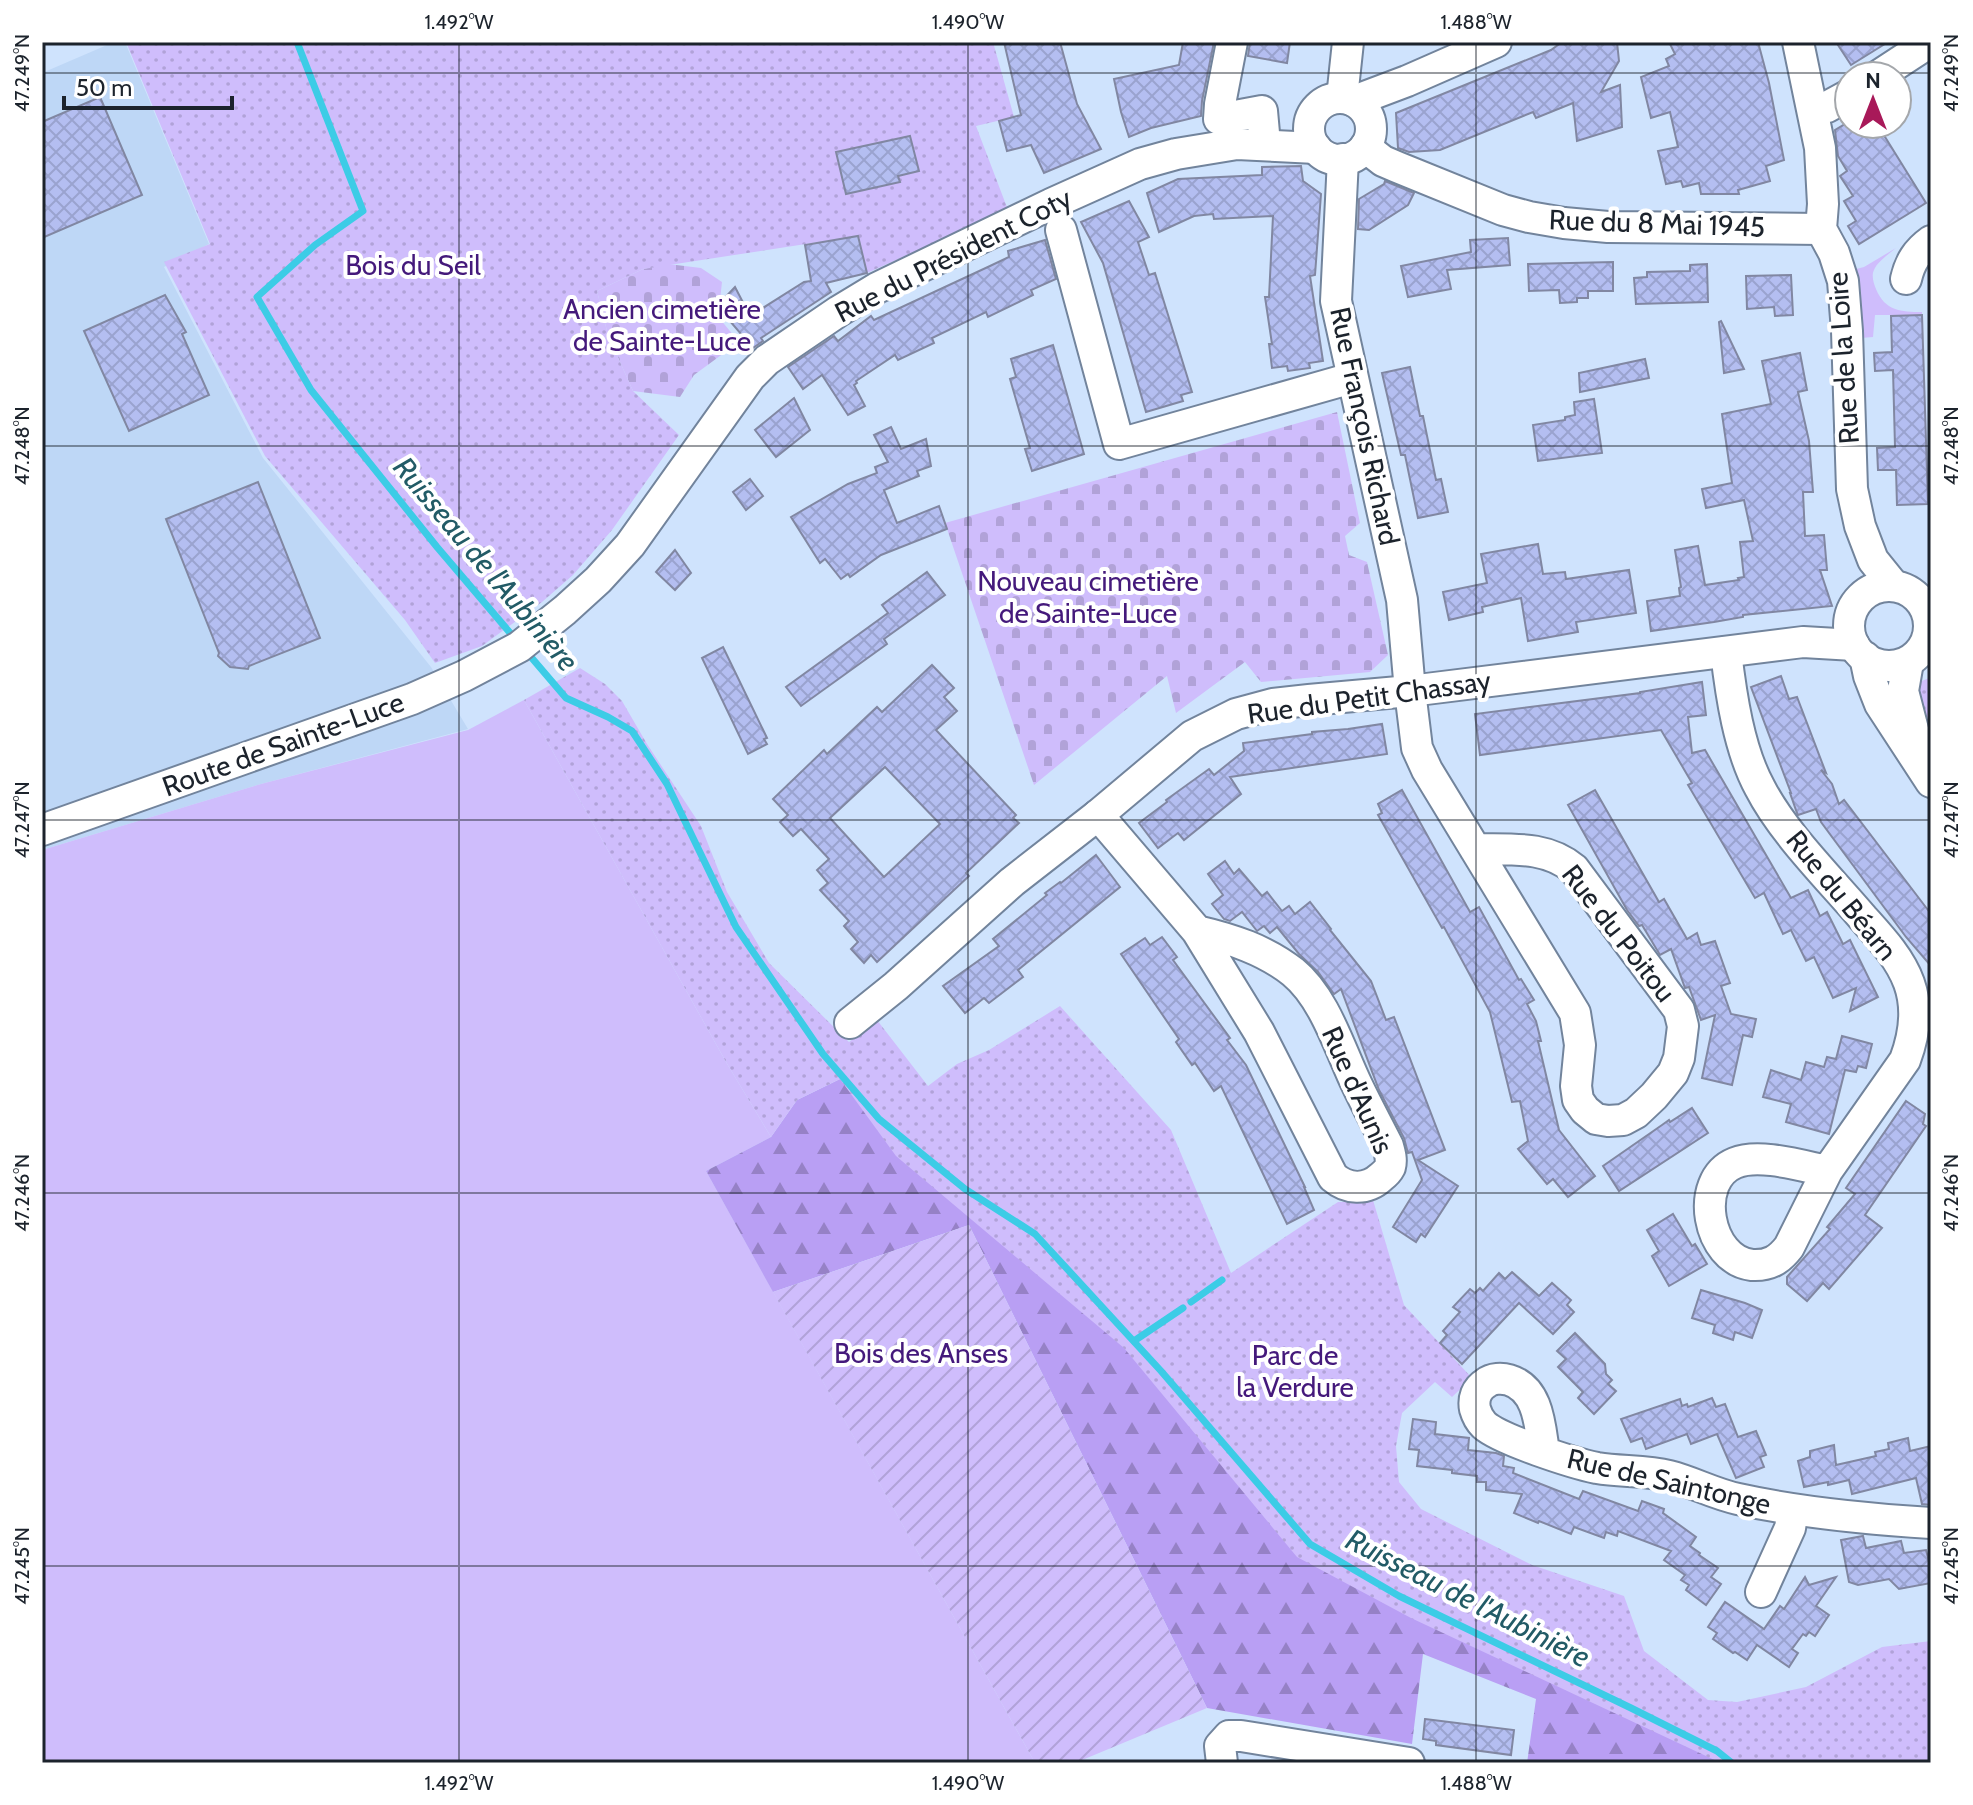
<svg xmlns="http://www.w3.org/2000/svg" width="1973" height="1805" viewBox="0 0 1973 1805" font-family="Cabin,sans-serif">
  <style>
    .built { fill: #bed7f6 }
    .grass { fill: #cfbdfc }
    .forest { fill: url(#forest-firs) }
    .cemetery { fill: url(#cemetery-stones) }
    .park { fill: url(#park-dots) }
    .garden { fill: url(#garden-furrows) }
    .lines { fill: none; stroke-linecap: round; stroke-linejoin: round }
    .stream { stroke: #3ccce6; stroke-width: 7 }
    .building { fill: url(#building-cross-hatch); stroke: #8187a2; stroke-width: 2; fill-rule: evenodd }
    .minor-casing { stroke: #72849c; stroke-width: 34 }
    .minor { stroke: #fff; stroke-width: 30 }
    .ticks { fill: none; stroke: #1c232c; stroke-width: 2; stroke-opacity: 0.45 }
    .labels { text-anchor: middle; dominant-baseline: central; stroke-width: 8; stroke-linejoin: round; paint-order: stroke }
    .street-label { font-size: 28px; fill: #1c232c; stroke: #fff }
    .park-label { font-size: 28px; fill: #44197b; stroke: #fff }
    .water-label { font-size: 30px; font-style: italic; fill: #225b66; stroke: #fff }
    .neatline { fill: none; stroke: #1c232c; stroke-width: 3 }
    .ticks-label { font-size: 20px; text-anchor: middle; fill: #1c232c }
  </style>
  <defs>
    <pattern id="forest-firs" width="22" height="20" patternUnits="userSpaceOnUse" patternTransform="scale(2)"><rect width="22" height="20" fill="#b99ff4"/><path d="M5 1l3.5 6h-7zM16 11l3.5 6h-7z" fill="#9681c6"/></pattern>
    <pattern id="cemetery-stones" width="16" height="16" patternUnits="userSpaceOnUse" patternTransform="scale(2)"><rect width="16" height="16" fill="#cfbdfc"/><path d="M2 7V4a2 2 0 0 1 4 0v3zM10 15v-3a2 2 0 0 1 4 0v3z" fill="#b1a2d8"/></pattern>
    <pattern id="park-dots" width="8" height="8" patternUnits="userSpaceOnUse" patternTransform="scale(2)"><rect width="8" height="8" fill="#cfbdfc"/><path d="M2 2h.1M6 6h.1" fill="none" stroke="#b1a2d8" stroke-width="1.8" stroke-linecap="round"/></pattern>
    <pattern id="garden-furrows" width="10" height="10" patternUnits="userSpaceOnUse" patternTransform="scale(2)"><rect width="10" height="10" fill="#cfbdfc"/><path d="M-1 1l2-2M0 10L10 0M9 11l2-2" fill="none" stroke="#b1a2d8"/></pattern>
    <pattern id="building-cross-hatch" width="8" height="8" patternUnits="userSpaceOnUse" patternTransform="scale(2)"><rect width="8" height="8" fill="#b4bef1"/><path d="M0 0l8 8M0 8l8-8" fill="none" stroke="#9aa3cf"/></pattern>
  </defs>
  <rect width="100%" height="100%" fill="#cfe3fd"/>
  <path class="built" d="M114,42H125L209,244L164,267L263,458L431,667L468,729L261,784L42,850V73Z"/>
  <g class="grass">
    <path d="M1896,248C1889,254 1877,262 1874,270C1871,276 1874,284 1876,289C1885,311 1901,312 1922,312V315H1875L1873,337L1861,338L1856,269L1864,267Z"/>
    <path d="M524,700L726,1062L771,1137L706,1171L1035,1763H42V850L261,784L468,730Z"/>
  </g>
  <path class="forest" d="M840,1079L1343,1486L1622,1682L1931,1763H1527L1536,1699L1423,1654L1412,1744L1207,1708L969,1225L773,1292L706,1171L771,1137L797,1100Z"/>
  <g class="cemetery">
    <path d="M668,264L701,268L722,282L719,309L715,313L739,342L694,375L680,397L633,391L608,335L597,291L643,269Z"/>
    <path d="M1337,412L1360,523L1345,536L1349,555L1367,562L1388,655L1370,672L1261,682L1245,662L1176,713L1167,676L1034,785L945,523Z"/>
  </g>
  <g class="park">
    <path d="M126,42H993L1014,117L976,126L1008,210L867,273L858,236L643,269L597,291L608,335L633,391L679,435L612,530L573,575L542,602L482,646L435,663L405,620L265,456L164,262L210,244Z"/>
    <path d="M580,668L605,684L622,701L647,744L701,826L727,892L769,963L849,1042L877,1020L928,1086L957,1064L989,1050L1060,1006L1171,1130L1231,1273L1338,1202H1366L1373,1200L1404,1305L1472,1378L1452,1397L1435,1382L1402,1413L1396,1446L1399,1482L1421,1509L1532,1565L1624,1596L1644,1651L1708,1700L1737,1702L1806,1687L1882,1647L1931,1641V1763H1721L1411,1618L1297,1557L1124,1348L896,1156L840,1079L797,1100L771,1137L726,1062L524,700Z"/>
    <path d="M1931,675V723L1918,702L1917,683L1929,678Z"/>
  </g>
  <path class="garden" d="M969,1225L1207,1708L1075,1763H1035L773,1292Z"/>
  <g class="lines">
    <g class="stream">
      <path d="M297,42L363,211L315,245L257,297L311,390L437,547L517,641"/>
      <path d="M525,650L566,698L608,717L632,731L667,784L736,927L823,1054L879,1119L965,1189L1035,1234L1161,1371L1310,1544L1399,1596L1631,1708L1717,1751L1732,1763"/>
      <path d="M1191,1302L1222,1280"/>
      <path d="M1134,1341L1183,1308"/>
    </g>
  </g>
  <g class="building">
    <path d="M1004,42H1060L1077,104L1101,149L1044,173L1031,145L1007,151L999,121L1021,115Z"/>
    <path d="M1183,42H1214L1202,101L1201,116L1151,128L1129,137L1121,112L1114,79L1179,65Z"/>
    <path d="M1250,42H1290L1287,63L1248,56Z"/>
    <path d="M1562,42H1617L1619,61L1601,92L1620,85L1622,127L1577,141L1573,103L1536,118L1533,112L1440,150L1409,152L1398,148L1396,113L1551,50Z"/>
    <path d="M1669,42H1758L1769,83L1784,160L1766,166L1770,181L1738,190L1739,194H1701L1699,183L1683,187L1681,181L1666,184L1658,151L1678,147L1670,112L1651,118L1641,77L1669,66L1666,59L1675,54Z"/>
    <path d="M1836,42H1888L1851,65Z"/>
    <path d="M100,97L142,195L42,238V122Z"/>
    <path d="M1845,124H1877L1926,203L1859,244L1848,226L1856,221L1844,201L1853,196L1840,176L1847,171L1838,156L1835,130Z"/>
    <path d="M910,136L919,171L898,176L900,182L846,194L836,152Z"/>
    <path d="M1301,166L1303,181L1321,194L1315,275L1310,276L1323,361L1309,363L1310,368L1288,371L1287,366L1272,368L1269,344H1272L1265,297H1269L1273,216L1214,219L1213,214L1194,216L1159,232L1147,193L1178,179L1262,175V167Z"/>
    <path d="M1385,181L1414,193L1408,205L1369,230L1358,229L1359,199L1384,184Z"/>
    <path d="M1129,201L1149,237L1138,242L1149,275L1155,273L1192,392L1181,395L1183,401L1146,412L1103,263L1081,222Z"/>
    <path d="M858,236L867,273L826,283L831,292L761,338L763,341L753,348L717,306L735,287L750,316L804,282L811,281L805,245Z"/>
    <path d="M1508,238L1510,265L1447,270L1451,289L1408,297L1401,266L1471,252L1470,240Z"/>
    <path d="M1045,240L1056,279L1031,290L1033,295L988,317L986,312L932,338L934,343L898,360L895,355L856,381L857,383L854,385L865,406L848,415L822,375L803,389L788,367L834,336L838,341L871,316L874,320L990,266L1009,257L1008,251Z"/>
    <path d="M1613,262V291H1588V298H1577V302L1560,303L1559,290L1529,291L1528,264Z"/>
    <path d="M1707,264L1708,302L1636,304L1634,278L1647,277V272L1690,271V265Z"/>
    <path d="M1791,275L1793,315L1775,316L1774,307L1747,309L1746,276Z"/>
    <path d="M165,295L186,332L182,334L209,395L129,431L84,331Z"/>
    <path d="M1922,315L1928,504L1897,505L1896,470H1878L1877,448L1895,447L1893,370L1875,371L1874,353L1892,352L1891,316Z"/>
    <path d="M1721,321L1744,369L1724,373L1719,322Z"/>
    <path d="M1053,345L1084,454L1032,471L1025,449L1030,448L1010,379L1016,377L1011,359Z"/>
    <path d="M1800,353L1807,390L1798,392L1809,441L1813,492H1803L1805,536L1824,535L1827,570H1820L1832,606L1743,615V617L1714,622L1651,631L1647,601L1680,596L1679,588L1681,587L1675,550L1698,546L1705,585L1739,580L1738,578L1744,577L1740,542L1753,541L1744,500L1706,508L1702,489L1732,483L1722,414L1771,404L1762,361Z"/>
    <path d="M1645,359L1649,378L1580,392L1579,373Z"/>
    <path d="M1410,367L1420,416H1423L1436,480L1441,479L1448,512L1418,518L1405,455H1401L1382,373Z"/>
    <path d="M794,398L810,430L776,457L755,430Z"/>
    <path d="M1594,399L1602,453L1538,461L1533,425L1565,420V417L1575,415L1574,402Z"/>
    <path d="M891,427L901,449L926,439L931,466L917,471L919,476L884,490L897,523L939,506L947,529L881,555L850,577L848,574L841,579L825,559L820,563L791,517L848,484L877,473L875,467L888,462L874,435Z"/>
    <path d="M750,479L763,496L746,510L733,492Z"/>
    <path d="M258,482L320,638L249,666L248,669L230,667L218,656L219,653L166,519Z"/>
    <path d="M1538,544L1543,574L1565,572L1566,579L1629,570L1636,613L1576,622L1578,632L1528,641L1521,598L1482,607L1483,612L1449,620L1443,592L1487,583L1481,554Z"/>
    <path d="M675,550L691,573L675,590L656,572Z"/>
    <path d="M927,572L945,595L884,639L887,644L801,706L786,687L888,613L882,605Z"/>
    <path d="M723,647L767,738L764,739L767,744L748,754L702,658Z"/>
    <path d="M932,665L954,688L944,697L957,711L936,730L1016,815L1013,818L1019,823L966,873L969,876L877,962L871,955L864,963L851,949L858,942L844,926L849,921L820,890L828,883L817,870L829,859L801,829L793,836L780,822L788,815L773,799L824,750L827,754L877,707L882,712ZM885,767L940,824L884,877L830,818Z"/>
    <path d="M1781,676L1789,699L1797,697L1826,773L1821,770L1832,784L1839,804L1844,800L1931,914V966L1906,937L1821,822L1816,809L1798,815L1797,813L1790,793H1791L1751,687Z"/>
    <path d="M1702,682L1706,715L1688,717L1692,753L1705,750L1791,898L1808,890L1820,916L1827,912L1843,944L1850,940L1878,997L1850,1011L1856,988L1833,998L1814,957L1806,961L1791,930L1783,934L1764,893L1755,898L1688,785L1692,783L1661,730L1480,755L1475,714L1640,693V692Z"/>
    <path d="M1382,724L1387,754L1230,777L1241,794L1184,840L1178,833L1158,848L1139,823L1167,802L1166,800L1209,769L1214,775L1244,751L1243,743L1312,734V732L1348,729Z"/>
    <path d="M1402,790L1470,912L1479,907L1519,980L1521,979L1534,1000L1527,1004L1536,1021L1541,1041H1538L1559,1130L1595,1176L1568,1197L1553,1179L1547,1184L1518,1149L1528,1141L1520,1101L1512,1102L1490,1012L1444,927L1442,928L1378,815L1382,813L1378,804Z"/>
    <path d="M1595,790L1659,902L1664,899L1687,939L1697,933L1701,945L1715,941L1730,983L1721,986L1731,1014L1756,1019L1752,1037L1743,1035L1732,1085L1702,1078L1715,1015L1701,1020L1689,987L1685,988L1671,949L1660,955L1642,925L1639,926L1627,910L1568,805Z"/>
    <path d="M1096,855L1120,887L1018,970L1023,977L989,1003L984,998L965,1013L943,986L999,946L993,939L1047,895L1045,893L1060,882L1061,883Z"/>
    <path d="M1225,861L1234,874L1239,869L1262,896L1267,892L1282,911L1289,906L1295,914L1310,902L1331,929L1330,930L1371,981L1386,1020L1394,1017L1445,1150L1418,1160L1458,1186L1425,1237L1421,1234L1416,1242L1393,1227L1422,1180L1412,1152L1408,1153L1404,1138L1379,1090L1341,989L1334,994L1318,972L1299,954L1277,927L1270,933L1264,926L1257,931L1242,912L1230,921L1224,919L1212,904L1223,895L1208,874Z"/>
    <path d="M1162,937L1177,957L1173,960L1230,1038L1227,1040L1246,1065L1305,1187H1304L1314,1210L1287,1224L1221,1086L1214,1091L1195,1063L1192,1065L1176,1042L1179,1039L1121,954L1145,938L1150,945Z"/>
    <path d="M1842,1036L1872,1044L1866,1068L1858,1066L1856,1072L1845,1070L1829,1134L1786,1122L1791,1104L1763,1097L1771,1070L1801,1080L1806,1062L1824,1067L1827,1057L1836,1059Z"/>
    <path d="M1906,1101L1925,1114L1923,1124L1926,1126L1865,1215L1882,1228L1829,1289L1823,1283L1807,1301L1787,1284V1277L1830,1229L1827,1227L1855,1194L1846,1188Z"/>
    <path d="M1692,1108L1708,1133L1619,1191L1603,1166L1662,1125L1669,1120L1670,1122Z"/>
    <path d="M1673,1214L1692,1246L1695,1244L1707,1264L1669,1286L1652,1256L1659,1251L1647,1230Z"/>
    <path d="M1512,1272L1539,1296L1552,1283L1571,1300L1567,1305L1574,1312L1553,1334L1519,1303L1462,1364L1440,1343L1447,1335L1443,1331L1460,1312L1453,1307L1470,1289L1475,1293L1480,1288L1483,1291L1499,1273L1505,1279Z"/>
    <path d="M1701,1290L1745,1303L1762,1310L1752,1338L1735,1332L1733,1340L1713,1333L1715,1325L1692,1318Z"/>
    <path d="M1575,1333L1605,1364L1606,1374L1612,1380L1608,1384L1616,1391L1594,1414L1578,1398L1583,1392L1558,1367L1566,1359L1557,1351Z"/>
    <path d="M1712,1398L1716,1407L1725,1404L1738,1437L1756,1431L1766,1455L1760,1457L1764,1467L1736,1478L1717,1434L1691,1444L1687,1434L1646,1449L1642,1438L1631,1442L1621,1419L1680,1399L1682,1406L1687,1404L1688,1407Z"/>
    <path d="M1413,1419L1436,1422L1435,1434L1469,1438L1468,1450L1496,1453L1504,1456L1503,1466L1514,1468L1513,1473L1579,1499L1583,1491L1638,1511L1642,1501L1664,1509L1663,1513L1696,1537L1690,1546L1700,1553L1699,1555L1718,1568L1711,1577L1721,1584L1706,1605L1686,1590L1689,1585L1681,1580L1685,1575L1664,1560L1671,1551L1618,1531L1617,1536L1606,1532L1604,1538L1574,1527L1571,1534L1539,1521L1538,1523L1514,1513L1522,1494L1486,1490V1482H1477V1476L1452,1473V1470L1417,1466L1419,1450L1409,1449Z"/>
    <path d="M1908,1438L1910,1451L1931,1446V1505L1922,1504L1916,1478L1852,1494L1849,1480L1828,1485V1482L1804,1487L1798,1461L1810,1457V1451L1834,1445L1836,1465L1876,1456L1875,1452L1889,1449L1888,1443Z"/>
    <path d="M1863,1536L1866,1548L1901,1541L1904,1553L1926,1550L1931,1569V1583L1899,1589L1889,1579L1858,1585L1849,1582L1841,1540Z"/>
    <path d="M1805,1577L1809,1585L1836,1577L1816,1606L1829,1615L1815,1636L1809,1632L1806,1636L1803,1634L1792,1649L1798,1653L1789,1667L1757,1645L1747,1660L1735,1652L1733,1653L1713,1639L1717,1633L1708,1627L1725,1602L1764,1629L1780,1606L1784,1609Z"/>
    <path d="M1425,1719L1514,1730L1511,1755L1436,1745V1741L1423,1739Z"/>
  </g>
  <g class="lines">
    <g class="minor-casing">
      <g id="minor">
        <path d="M1232,42L1220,104L1219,119L1262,111L1264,133"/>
        <path d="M1798,42L1820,148L1823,204L1821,229L1834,253L1843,281L1847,331L1852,489L1860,526L1873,560L1894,586"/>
        <path d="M1878,76L1930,42"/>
        <path d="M1342,98L1348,42"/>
        <circle cx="1340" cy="129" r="31"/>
        <path d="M1354,101L1407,81L1496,42"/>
        <path d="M1813,110L1827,107L1849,95"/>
        <path d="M1365,147L1383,161L1397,167L1503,210L1529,217L1564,223L1608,227L1821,229"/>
        <path d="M1343,159L1336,301L1402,600L1410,691L1417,748L1427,770L1575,1013L1580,1045L1576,1086L1578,1100L1585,1110L1596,1119L1608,1121L1623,1120L1636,1113L1654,1096L1673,1073L1679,1058L1683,1026L1679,1010L1574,869C1546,845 1509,850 1475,849"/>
        <path d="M1061,230L1119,444L1352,378"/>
        <path d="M1906,279C1910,262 1917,251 1931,241"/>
        <circle cx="1889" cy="626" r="40"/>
        <path d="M1726,652C1731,695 1739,750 1760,788C1783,833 1830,879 1863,918C1880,937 1900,958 1909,983C1918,1008 1914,1036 1905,1060L1827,1171L1789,1247C1779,1260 1769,1266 1752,1265C1707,1260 1693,1180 1735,1163C1759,1153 1802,1166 1827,1171"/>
        <path d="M1865,657L1869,676L1880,704L1931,782"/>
        <path d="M1908,662L1903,691L1917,745"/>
        <path d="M1098,815L1197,931L1259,1032L1333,1177C1347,1189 1366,1191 1381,1177C1385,1174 1388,1171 1390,1167C1392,1160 1390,1153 1388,1146C1378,1126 1367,1106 1357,1085C1340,1050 1325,998 1293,972C1265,950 1232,939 1197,931"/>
        <path d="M42,830L412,699L464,676L519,647L565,610L598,580L630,545L750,377L767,360L839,311L877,288L1051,204L1140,164L1176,154L1237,144L1316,148"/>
        <path d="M850,1023L896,986L1012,882L1098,815L1192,736L1236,714L1273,704L1309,700L1410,691L1803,642L1854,645"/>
        <path d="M1544,1452C1540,1427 1539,1389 1509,1380C1502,1378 1492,1378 1486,1383C1476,1389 1473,1399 1475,1409C1477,1416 1479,1420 1484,1425C1501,1440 1573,1463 1597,1468C1621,1472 1646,1470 1669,1476C1693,1482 1714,1494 1738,1499C1801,1513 1867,1519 1931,1523"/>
        <path d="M1761,1592L1790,1528L1793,1510"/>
        <path d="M1222,1763L1220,1746L1229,1736H1241L1409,1763"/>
      </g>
    </g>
    <use href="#minor" class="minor"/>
  </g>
  <path class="ticks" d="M459,42V1763M968,42V1763M1476,42V1763M42,73H1931M42,446H1931M42,820H1931M42,1193H1931M42,1566H1931"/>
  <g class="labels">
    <g class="street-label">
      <text transform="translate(1657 223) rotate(2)">Rue du 8 Mai 1945</text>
      <text transform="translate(953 255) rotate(-27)">Rue du Président Coty</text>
      <text transform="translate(1843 358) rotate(-94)">Rue de la Loire</text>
      <text transform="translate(1365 426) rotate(78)">Rue François Richard</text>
      <text transform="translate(1369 697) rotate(-8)">Rue du Petit Chassay</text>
      <text transform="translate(283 744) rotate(-20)">Route de Sainte-Luce</text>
      <text transform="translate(1842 895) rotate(51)">Rue du Béarn</text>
      <text transform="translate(1619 933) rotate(52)">Rue du Poitou</text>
      <text transform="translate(1358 1090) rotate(66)">Rue d'Aunis</text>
      <text transform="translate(1669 1481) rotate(13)">Rue de Saintonge</text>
    </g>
    <g class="park-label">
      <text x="413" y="265">Bois du Seil</text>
      <text x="662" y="309">Ancien cimetière<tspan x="662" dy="32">de Sainte-Luce</tspan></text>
      <text x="1088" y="581">Nouveau cimetière<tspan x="1088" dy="32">de Sainte-Luce</tspan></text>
      <text x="921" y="1353">Bois des Anses</text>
      <text x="1295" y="1355">Parc de<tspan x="1295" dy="32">la Verdure</tspan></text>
    </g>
    <g class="water-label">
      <text transform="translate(486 564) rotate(50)">Ruisseau de l'Aubinière</text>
      <text transform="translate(1468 1598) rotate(27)">Ruisseau de l'Aubinière</text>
    </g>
  </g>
  <rect width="1973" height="1805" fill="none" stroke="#ffffff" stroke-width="88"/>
  <g transform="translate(1873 100)"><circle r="38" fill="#ffffff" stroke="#a4a7ab" stroke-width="2"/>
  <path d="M0-6L14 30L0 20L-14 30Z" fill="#a81959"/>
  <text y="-12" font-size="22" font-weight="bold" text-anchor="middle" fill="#1c232c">N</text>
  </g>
  <path d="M64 96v12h168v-12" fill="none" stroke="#1c232c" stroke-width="4"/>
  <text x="76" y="96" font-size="24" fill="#1c232c" stroke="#ffffff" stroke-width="6" paint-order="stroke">50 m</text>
  <rect x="44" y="44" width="1885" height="1717" class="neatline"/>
  <g class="ticks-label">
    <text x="459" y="29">1.492°W</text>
    <text x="968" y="29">1.490°W</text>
    <text x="1476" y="29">1.488°W</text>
    <text transform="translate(22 73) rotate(-90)" y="7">47.249°N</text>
    <text transform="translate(1951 73) rotate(-90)" y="7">47.249°N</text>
    <text transform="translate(22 446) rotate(-90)" y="7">47.248°N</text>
    <text transform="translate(1951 446) rotate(-90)" y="7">47.248°N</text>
    <text transform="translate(22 820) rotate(-90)" y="7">47.247°N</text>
    <text transform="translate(1951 820) rotate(-90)" y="7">47.247°N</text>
    <text transform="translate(22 1193) rotate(-90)" y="7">47.246°N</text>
    <text transform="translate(1951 1193) rotate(-90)" y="7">47.246°N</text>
    <text transform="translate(22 1566) rotate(-90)" y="7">47.245°N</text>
    <text transform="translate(1951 1566) rotate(-90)" y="7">47.245°N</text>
    <text x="459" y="1790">1.492°W</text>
    <text x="968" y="1790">1.490°W</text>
    <text x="1476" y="1790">1.488°W</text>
  </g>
</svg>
